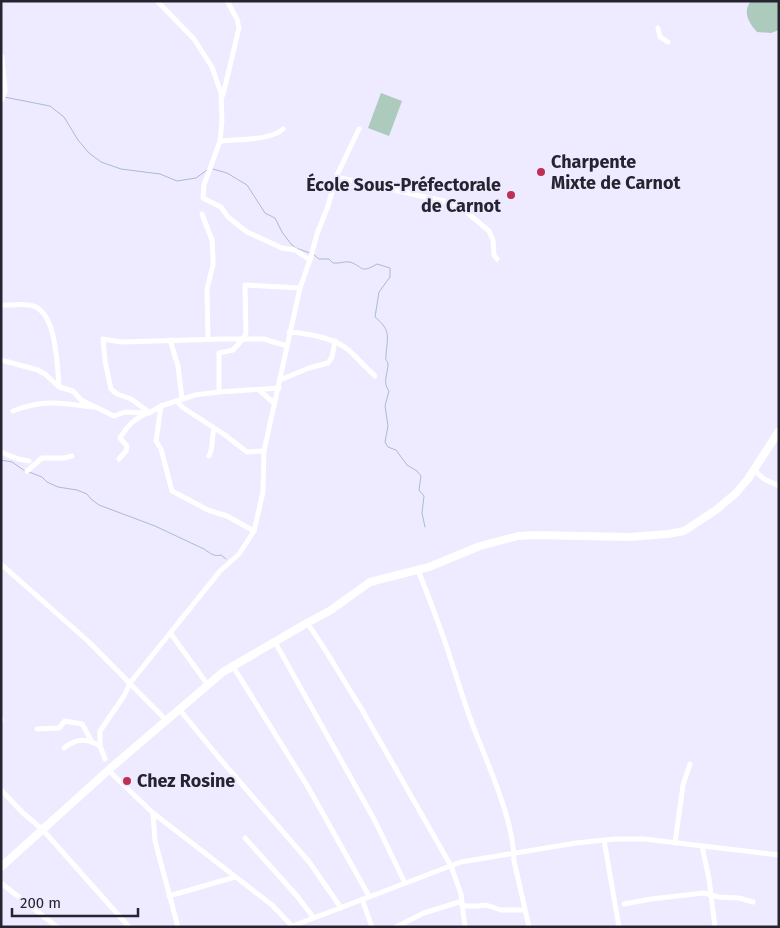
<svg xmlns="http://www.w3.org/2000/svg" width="780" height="928" viewBox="0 0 780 928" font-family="'Fira Sans',sans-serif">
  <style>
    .green { fill: #adcbbc }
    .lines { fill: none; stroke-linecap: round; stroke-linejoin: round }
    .stream { stroke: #abbad5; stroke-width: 1 }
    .street { stroke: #fff; stroke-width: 5 }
    .secondary { stroke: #fff; stroke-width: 7 }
    .primary { stroke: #fff; stroke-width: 8 }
    .poi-dot { fill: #be2f53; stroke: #eeeaff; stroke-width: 2 }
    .labels { text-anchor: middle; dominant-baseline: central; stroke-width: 4.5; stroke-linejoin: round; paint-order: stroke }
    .poi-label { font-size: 18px; font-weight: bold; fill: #272431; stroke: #eeeaff; text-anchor: start }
  </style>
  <rect width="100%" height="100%" fill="#eeeaff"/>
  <g class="green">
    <path d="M751,1H779V30L771,33L757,32C749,23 742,12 751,1Z"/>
    <path d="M381,93L402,101L389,136L368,128Z"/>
  </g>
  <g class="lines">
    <g class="stream">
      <path d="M4,97L50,106L64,117L78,140L89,153L101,162L121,169L160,174L177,181L196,178L207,170"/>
      <path d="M213,169L227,173L247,185L265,213L275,218L282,232L291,244L296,248L310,253"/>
      <path d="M313,254L319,259H329L333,263C338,264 345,261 350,262C364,267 360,274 377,264L390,268V277L379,292L375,317C392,331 387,337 386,356C385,363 387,358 388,364C388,374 382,382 389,391L385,406L388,426L385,442L388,447L396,450L407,465L417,471L421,476L419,490L424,496L422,513L425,527"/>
      <path d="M1,460L12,462L25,471"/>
      <path d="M29,472L42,477L47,482L58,487L77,490L87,494L91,499L99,505L155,526L204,549C210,553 214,557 221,555L226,559"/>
    </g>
    <g class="street">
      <path d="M157,1L194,39L212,67L221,93L222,120L220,141L204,185L203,198L221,207L228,217L247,232L282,248L295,250L310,260"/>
      <path d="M658,28L660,37L668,42"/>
      <path d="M223,95L239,28L237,19L227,1"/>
      <path d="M220,141C237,139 270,141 283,129"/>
      <path d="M336,177L457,204L489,231L493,240L494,255L497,259"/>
      <path d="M202,214L212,240L213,257V265L207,289L208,339"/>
      <path d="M1,305C13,306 25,302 36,307C57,318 57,366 59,386"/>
      <path d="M289,332C312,334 339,338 355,356C361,363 368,369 375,376"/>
      <path d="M170,340L178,366L182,399"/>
      <path d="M1,360L38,370L45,374L59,387L73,391L81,400L114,416L125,412L149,413L161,406L195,395L219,392L279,388"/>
      <path d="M280,380L309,368L328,363L332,357L335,341"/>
      <path d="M259,390L274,403"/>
      <path d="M219,392V353L233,350L243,339L246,333L245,285L300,288"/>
      <path d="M177,401L182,407L225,435L247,452L264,451"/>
      <path d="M161,406L156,441L161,449L172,491L208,510L227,516L254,531"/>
      <path d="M13,411C45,399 60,403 93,407"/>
      <path d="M149,412L131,399L117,394L111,389L105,361L103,339L121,342L223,339H264L287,346"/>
      <path d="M1,452L18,459L29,461"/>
      <path d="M209,456C214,446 211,439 214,429"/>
      <path d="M119,459L126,451L127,446L120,438C128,425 133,420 147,413"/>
      <path d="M754,470L764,479L779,486"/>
      <path d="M27,471L42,458H64L72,456"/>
      <path d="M1,564L89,642L166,720"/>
      <path d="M418,570C427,593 436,616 444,639C454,668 462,697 473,726C488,765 514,820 514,861L529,927"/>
      <path d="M307,623C327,650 342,679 361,708L451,866L461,894L465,927"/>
      <path d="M171,634L208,685"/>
      <path d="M275,642L375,821L405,883"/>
      <path d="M232,665L308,787L369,896"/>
      <path d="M179,709L220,759L310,863L341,908"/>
      <path d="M1,719V720"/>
      <path d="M37,729L59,728L65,721L82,724L91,740"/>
      <path d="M64,748C77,738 86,738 100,746"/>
      <path d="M105,759L100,746V731L124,696L130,683L220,571L239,554L254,531L263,492L264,451L300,288L310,260L317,234L328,206L336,177L359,129"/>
      <path d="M108,770L153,813L272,905L292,926"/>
      <path d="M1,790L23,813L42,829L129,927"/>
      <path d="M153,813L155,841L178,927"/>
      <path d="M245,838L297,896L313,917"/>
      <path d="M604,840L619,927"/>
      <path d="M675,843L683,785L690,764"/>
      <path d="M702,846L709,879L715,927"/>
      <path d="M1,883L57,927"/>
      <path d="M169,896L235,877"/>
      <path d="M362,899L372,927"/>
      <path d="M624,904L651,899L704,893L719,897L739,898L753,902"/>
      <path d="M290,927L461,862L576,843L615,839H644L779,855"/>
      <path d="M396,927L424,913L459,902L463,906H477L486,905L501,910H524"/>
    </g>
    <path class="secondary" d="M1,57L4,91L1,99"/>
    <path class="primary" d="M1,867L113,766L223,672L307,623L331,610L370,582L429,567L480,546L518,536L535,535L629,537L668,534L684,531L716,510L735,494L748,479L779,431"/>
  </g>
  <g class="poi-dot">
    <circle cx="541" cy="172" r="5"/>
    <circle cx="511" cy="195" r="5"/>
    <circle cx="127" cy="781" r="5"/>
  </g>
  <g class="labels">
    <g class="poi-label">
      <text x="551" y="162">Charpente<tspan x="551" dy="21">Mixte de Carnot</tspan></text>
      <text x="501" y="185" text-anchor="end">École Sous-Préfectorale<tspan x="501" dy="21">de Carnot</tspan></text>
      <text x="137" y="781">Chez Rosine</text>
    </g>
  </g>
  <rect width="780" height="928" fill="none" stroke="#272431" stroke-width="5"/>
  <path d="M12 908v8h126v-8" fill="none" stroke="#272431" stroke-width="2.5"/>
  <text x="20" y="908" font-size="15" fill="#272431" stroke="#eeeaff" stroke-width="4" paint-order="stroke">200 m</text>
</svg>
